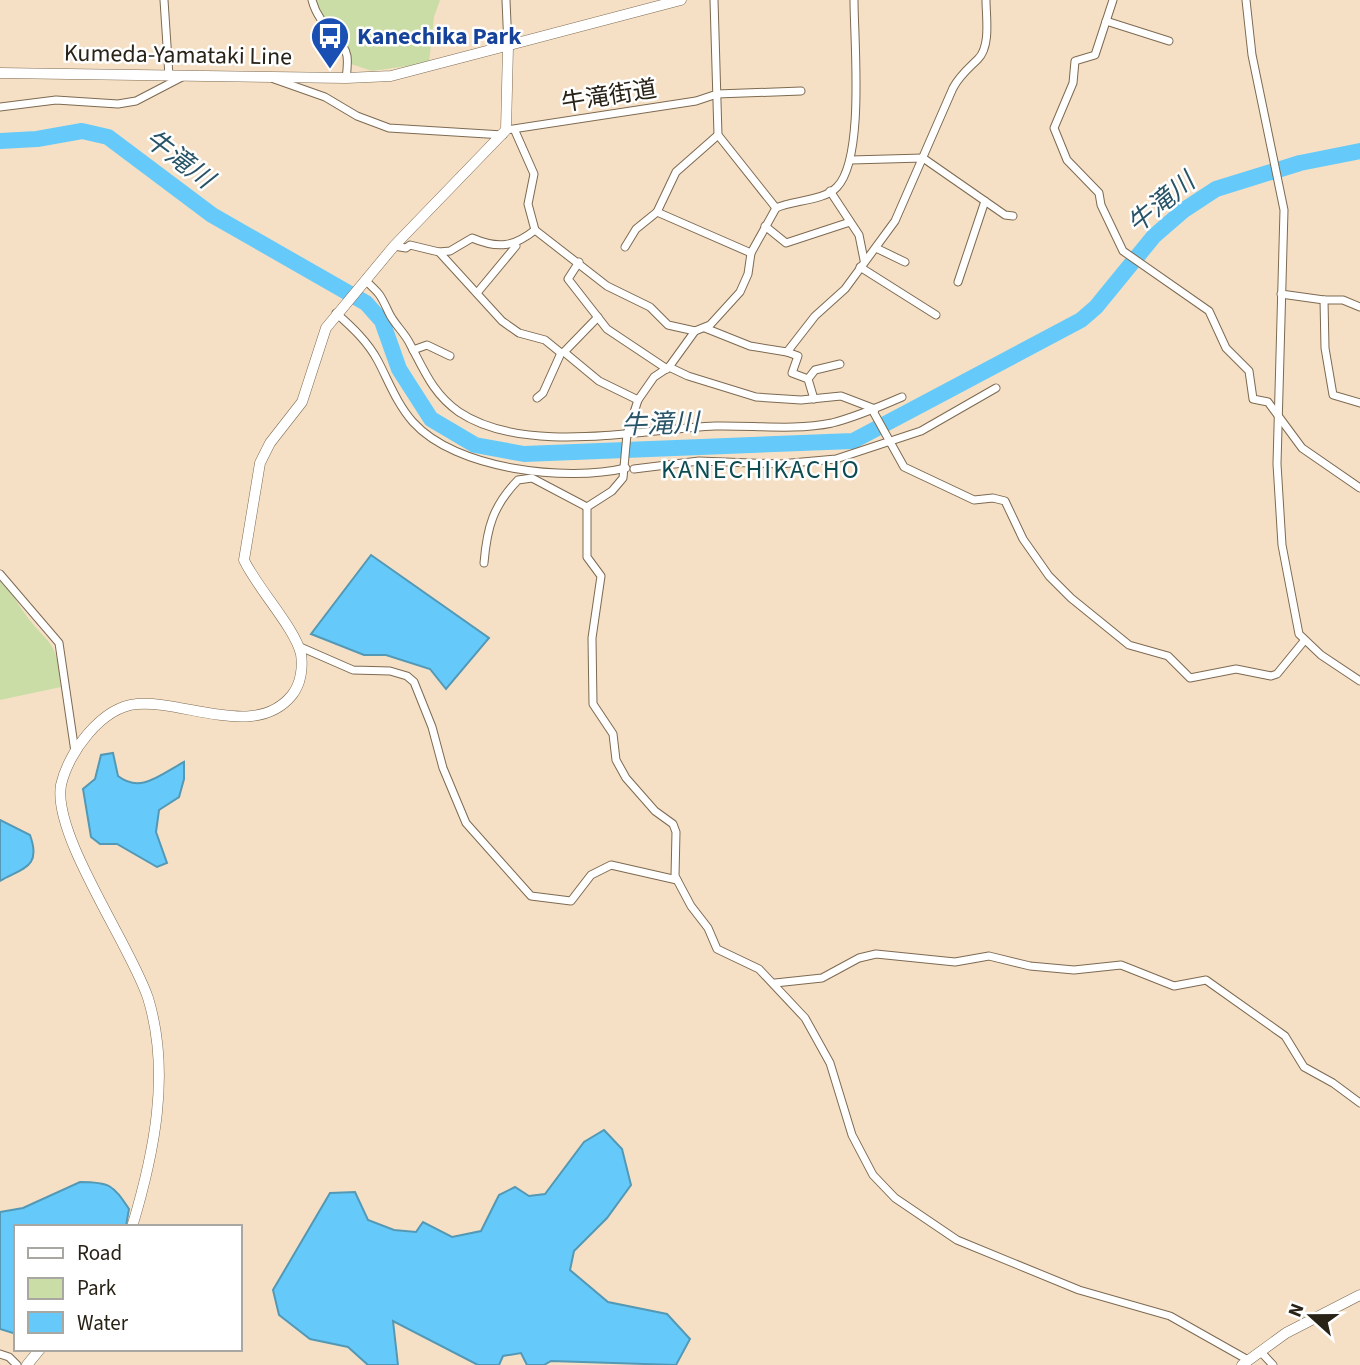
<svg xmlns="http://www.w3.org/2000/svg" width="1360" height="1365" viewBox="0 0 1360 1365" font-family="'Source Sans 3','Noto Sans JP',sans-serif">
  <style>
    .green { fill: #cadda7 }
    .water { fill: #65caf9; stroke: #5398b5; stroke-width: 2 }
    .lines { fill: none; stroke-linecap: round; stroke-linejoin: round }
    .river { stroke: #65caf9; stroke-width: 16 }
    .street-casing { stroke: #7d6a51; stroke-width: 9 }
    .secondary-casing { stroke: #7d6a51; stroke-width: 11 }
    .street { stroke: #fff; stroke-width: 7 }
    .secondary { stroke: #fff; stroke-width: 10 }
    .labels { text-anchor: middle; dominant-baseline: central; stroke-width: 5; stroke-linejoin: round; paint-order: stroke }
    .transit-label { font-size: 24px; font-weight: bold; fill: #164399; stroke: #fff; text-anchor: start }
    .street-label { font-size: 24px; fill: #292217; stroke: #fff }
    .water-label { font-size: 26px; font-style: italic; fill: #295468; stroke: #fff }
    .neighbourhood-label { font-size: 26px; letter-spacing: 2px; fill: #0c4b52; stroke: #fff }
  </style>
  <rect width="100%" height="100%" fill="#f6e0c5"/>
  <g class="green">
    <path d="M315,0H440L434,17L429,63L372,71L351,64C348,38 323,26 315,0Z"/>
    <path d="M0,580C11,588 15,600 23,611C49,648 57,636 61,687L0,700Z"/>
  </g>
  <g class="water">
    <path d="M371,555L489,638L446,689L430,669L386,655H364L311,634Z"/>
    <path d="M113,753L118,776C141,794 161,774 184,762V779L179,797L159,810L156,832L167,863L157,867L117,844H100L91,837L83,789L95,779L101,755Z"/>
    <path d="M0,820L30,835C42,868 22,868 0,881Z"/>
    <path d="M604,1130L622,1149L631,1185L607,1218L574,1251L570,1270L608,1302L667,1314L690,1339L676,1365L551,1361L544,1365H527L521,1353L503,1356L499,1365H478L393,1321L398,1365H368L348,1347L310,1339L279,1315L273,1290L330,1193L355,1192L368,1220L394,1230L416,1232L423,1222L452,1237L481,1231L499,1195L515,1187L529,1196L545,1194L584,1142Z"/>
    <path d="M80,1182C110,1182 113,1185 129,1209L126,1226L16,1227V1334L0,1329V1212L23,1208Z"/>
  </g>
  <g class="lines">
    <path class="river" d="M0,141L37,139L82,131L108,137L212,215L366,303L382,321L399,369L431,419L475,445L524,454L853,441L1081,320L1096,307L1154,236L1184,210L1216,189L1300,163L1360,151"/>
    <g class="street-casing">
      <g id="street">
        <path d="M164,0L169,76"/>
        <path d="M312,0C319,28 344,38 347,56C348,63 347,71 346,78"/>
        <path d="M506,0L508,47"/>
        <path d="M714,0L718,135L776,208"/>
        <path d="M854,0C854,41 865,158 837,187C824,201 793,200 776,208L751,253L748,274L740,292L710,325L695,331L669,367L654,377L638,400L627,434L623,478L612,491L587,507V557L601,576L592,638L593,704L613,734L616,760L626,778L655,811L673,824L676,832L675,876L691,906L708,928L717,949L759,969L805,1018L830,1063L852,1135L873,1175L895,1198L957,1240L1079,1290L1170,1316L1248,1360"/>
        <path d="M1113,0L1095,55L1075,61L1073,83L1054,128L1067,160L1099,193L1101,205L1123,251L1209,311L1226,348L1249,371L1253,399L1268,402L1302,448L1360,488"/>
        <path d="M1246,0L1252,55L1284,210L1277,464L1282,545L1299,634L1321,655L1360,681"/>
        <path d="M1106,21L1169,41"/>
        <path d="M274,79L325,97L357,116L389,128L503,135"/>
        <path d="M0,107L56,100L118,104L136,101L184,76"/>
        <path d="M506,130L696,101L717,94L801,91"/>
        <path d="M515,131L534,174L528,204L535,230L607,286L650,307L668,325L695,331"/>
        <path d="M851,160L923,158L1005,215L1013,216"/>
        <path d="M830,191L859,235L864,260"/>
        <path d="M657,212L751,253"/>
        <path d="M765,226L786,243L850,222"/>
        <path d="M394,246L406,248L410,245L439,252L502,321L519,333L545,340L561,353L564,352L599,381L638,400"/>
        <path d="M625,247L636,229L657,212L676,172L718,135"/>
        <path d="M876,248L905,262"/>
        <path d="M439,252L450,251L472,238C498,249 514,247 535,230"/>
        <path d="M579,262L568,279L607,329L667,369"/>
        <path d="M860,267L936,315"/>
        <path d="M365,280C381,295 380,294 389,313C394,324 405,333 410,344C424,370 433,394 459,412C525,456 641,429 715,426C753,425 794,431 832,423C856,417 879,407 902,397"/>
        <path d="M958,282L985,201"/>
        <path d="M477,293L516,246"/>
        <path d="M1281,294L1324,300L1325,348L1333,395L1360,403"/>
        <path d="M1324,300H1343L1360,307"/>
        <path d="M336,313C352,327 368,342 378,361C389,382 397,404 413,422C456,470 567,482 626,468"/>
        <path d="M705,328L750,346L787,352L815,316L845,289L895,221L953,88C960,75 968,69 978,59C991,46 986,17 986,0"/>
        <path d="M413,350L427,345L450,356"/>
        <path d="M564,352L598,317"/>
        <path d="M787,352L798,356L792,373L808,379L814,399"/>
        <path d="M669,367L688,376L756,397L801,400L841,396L875,409L874,413L904,467L974,500L993,498L1005,501L1023,539L1049,576L1071,598L1129,645L1168,656L1190,678L1236,669L1271,676L1277,674L1304,641"/>
        <path d="M808,379L815,370L840,364"/>
        <path d="M537,398L543,393L561,353"/>
        <path d="M634,469L699,461L780,464L836,459L921,431L996,388"/>
        <path d="M484,563C487,527 493,506 518,480L532,478L587,507"/>
        <path d="M0,574L59,643L75,752"/>
        <path d="M298,646L353,670L390,671L407,676L414,682L432,727L443,768L466,823L531,896L571,901L591,875L611,865L677,880"/>
        <path d="M775,983L822,978L859,958L876,954L955,962L989,956L1030,966L1074,970L1121,965L1174,986L1206,980L1285,1036L1304,1067L1333,1083L1360,1103"/>
        <path d="M1260,1351L1273,1365"/>
        <path d="M0,1354L9,1357L17,1365"/>
      </g>
    </g>
    <g class="secondary-casing">
      <g id="secondary">
        <path d="M0,73L346,78L391,76L681,0"/>
        <path d="M132,1227C154,1154 171,1073 148,998C131,946 52,835 61,785C68,753 101,707 137,704C185,700 256,740 292,695C301,684 303,667 301,654C295,628 257,588 244,560L260,463L270,443L302,402L326,328L394,246L506,130L508,47"/>
        <path d="M27,1365L40,1349"/>
        <path d="M1242,1365L1286,1333L1360,1295"/>
      </g>
    </g>
    <use href="#street" class="street"/>
    <use href="#secondary" class="secondary"/>
  </g>
  <defs>
    <g id="bus-pin" transform="scale(2.0125)"><path d="M0 17L-7.5 6A9.5 9.5 0 1 1 7.5 6Z" fill="#1a4fb4" stroke="#fff"/><path d="M-5-6H5V4H4V6H2V4H-2V6H-4V4H-5ZM-3.5-4V0h7V-4ZM-3.5 1.2v1.5H-2V1.2ZM2 1.2v1.5H3.5V1.2Z" fill="#fff"/></g>
  </defs>
  <g fill-rule="evenodd">
    <use href="#bus-pin" x="330" y="36"/>
  </g>
  <g class="labels">
    <g class="transit-label">
      <text x="357" y="36">Kanechika Park</text>
    </g>
    <g class="street-label">
      <text transform="translate(178 55) rotate(1)">Kumeda-Yamataki Line</text>
      <text transform="translate(609 96) rotate(-9)">牛滝街道</text>
    </g>
    <g class="water-label">
      <text transform="translate(179 159) rotate(37)">牛滝川</text>
      <text transform="translate(1161 203) rotate(-40)">牛滝川</text>
      <text transform="translate(660 424) rotate(-2)">牛滝川</text>
    </g>
    <g class="neighbourhood-label">
      <text x="761" y="469">KANECHIKACHO</text>
    </g>
  </g>
  <rect x="14" y="1225" width="228" height="126" fill="#ffffff" stroke="#a9a7a2" stroke-width="2"/>
  <rect x="28" y="1248" width="35" height="10" fill="#ffffff" stroke="#a9a7a2" stroke-width="2"/>
  <text x="77" y="1260" font-size="21" fill="#292217">Road</text>
  <rect x="28" y="1278" width="35" height="21" fill="#cadda7" stroke="#a9a7a2" stroke-width="2"/>
  <text x="77" y="1295" font-size="21" fill="#292217">Park</text>
  <rect x="28" y="1312" width="35" height="21" fill="#65caf9" stroke="#a9a7a2" stroke-width="2"/>
  <text x="77" y="1330" font-size="21" fill="#292217">Water</text>
  <g transform="translate(1311 1316) rotate(291)" stroke="#ffffff" stroke-width="5" paint-order="stroke">
  <path d="M0-5L12 26L0 18L-12 26Z" fill="#292217"/>
  <text y="-10" font-size="19" font-weight="bold" text-anchor="middle" fill="#292217">N</text>
  </g>
</svg>
